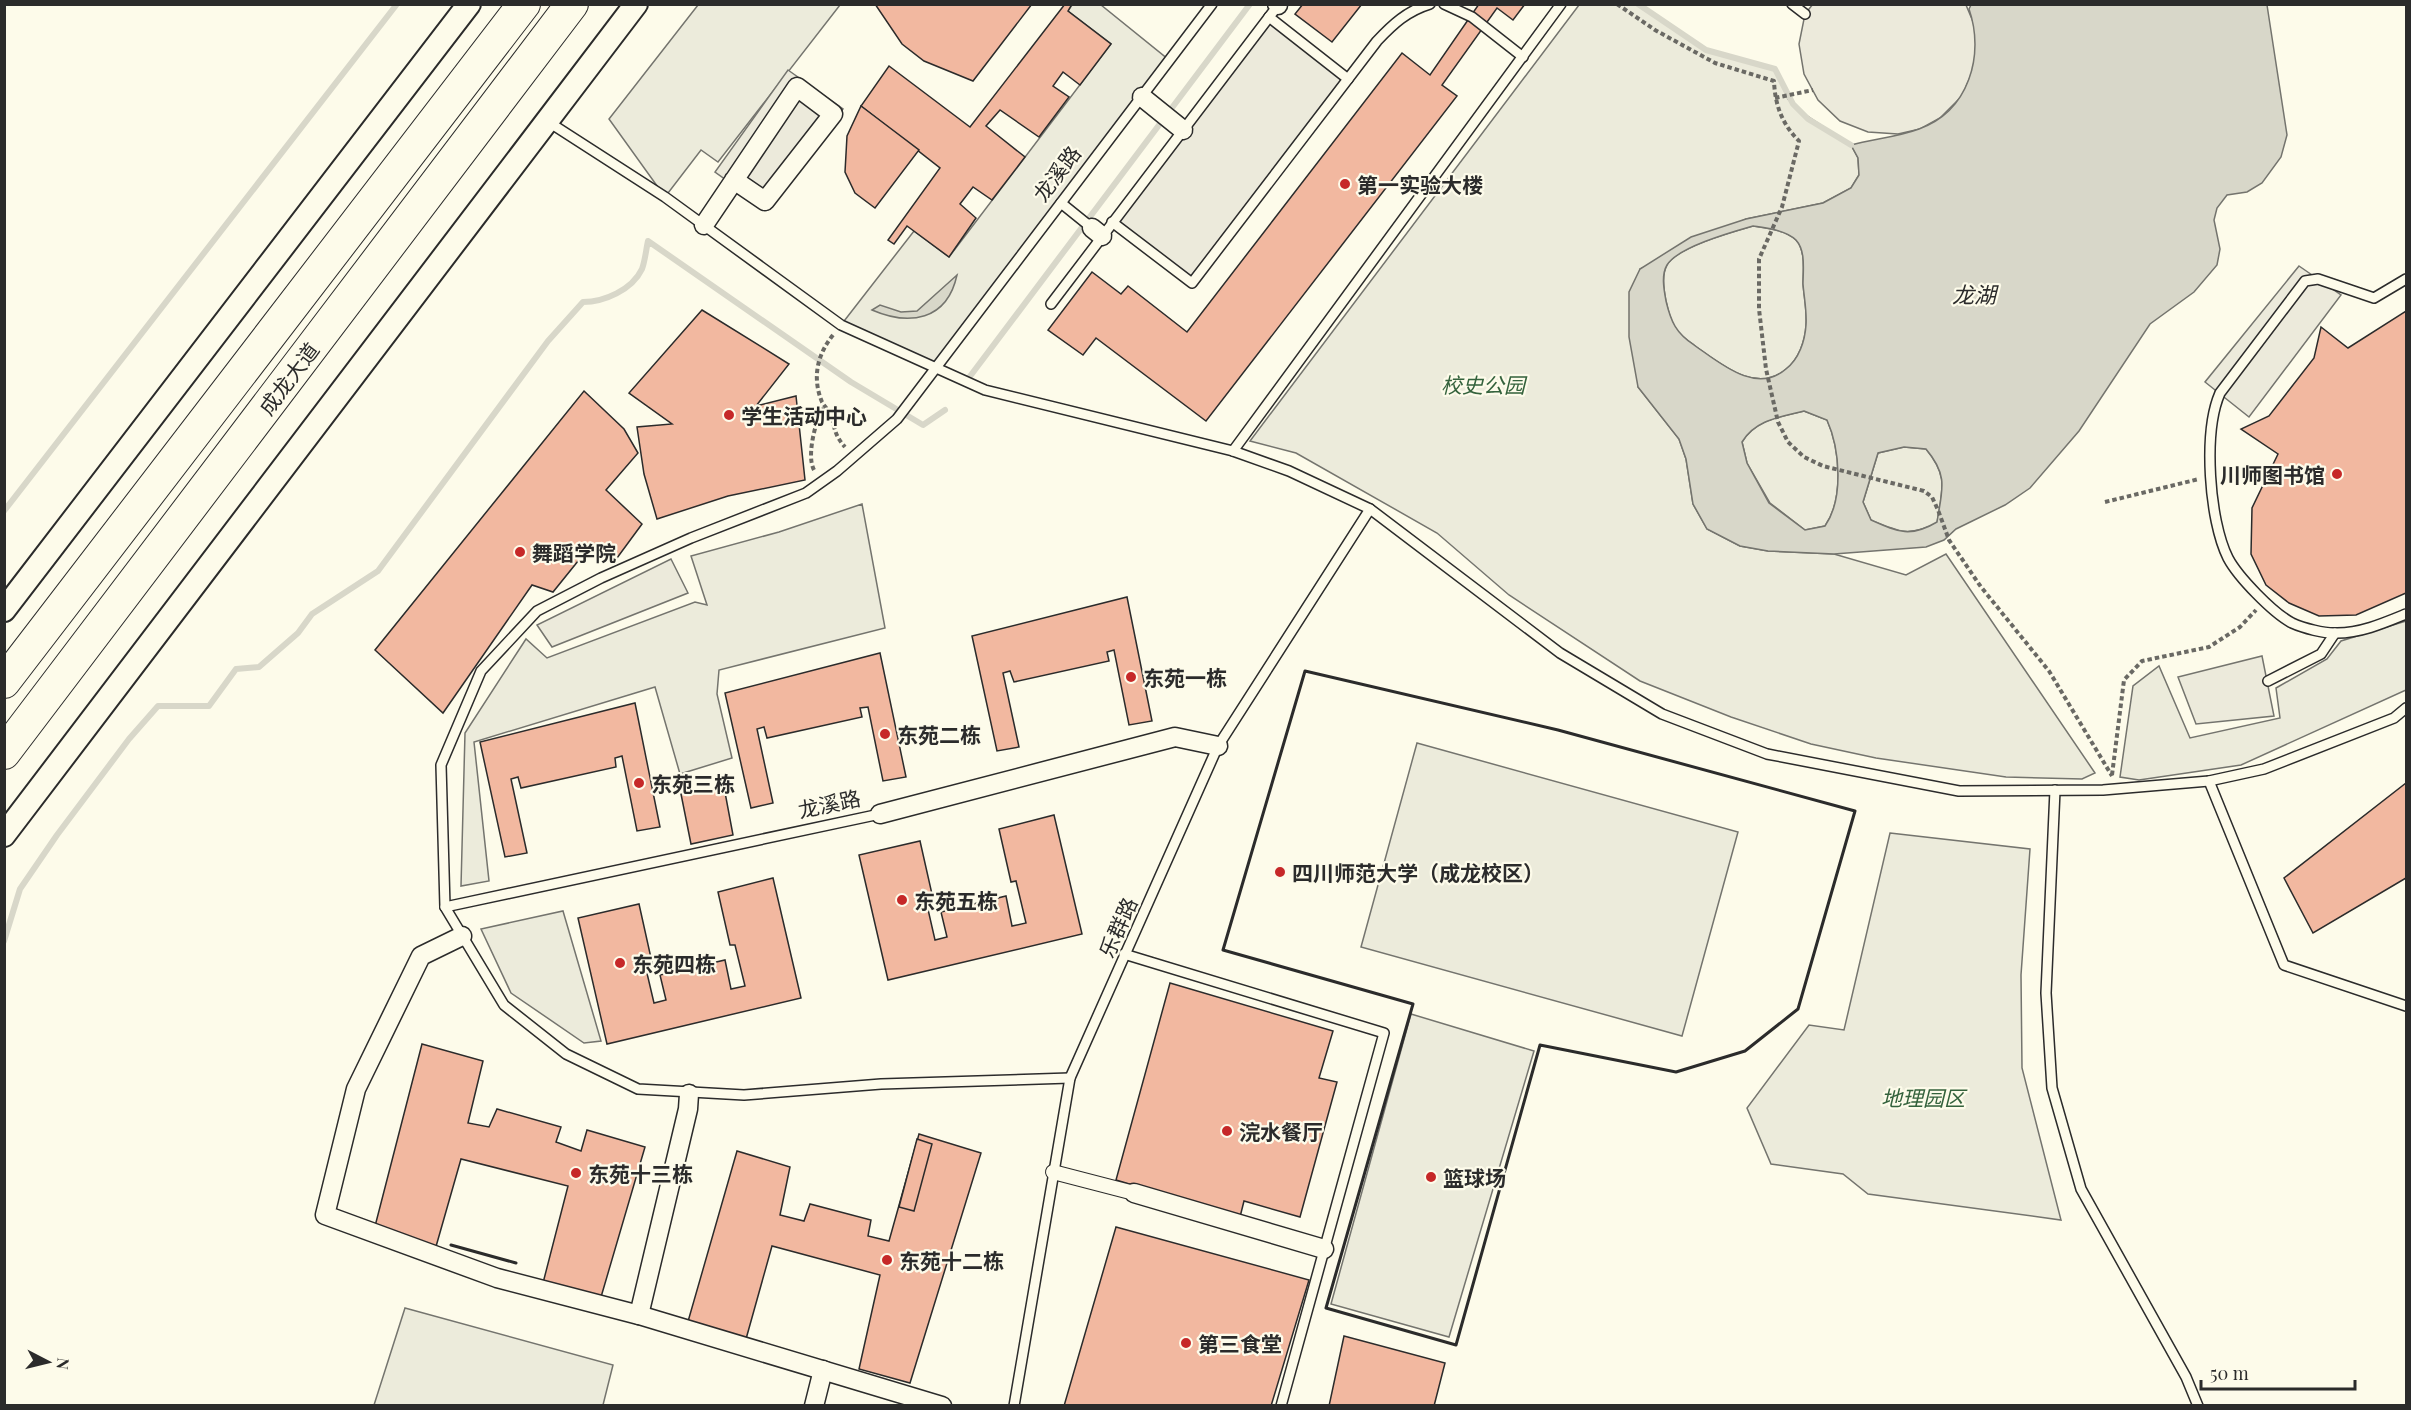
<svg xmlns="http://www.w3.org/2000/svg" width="2411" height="1410" viewBox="0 0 2411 1410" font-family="'Playfair Display','Noto Sans SC',serif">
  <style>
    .green { fill: #ecebdb; stroke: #74746e; stroke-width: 1.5 }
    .parking { fill: #eceadb; stroke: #74746e; stroke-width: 1.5 }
    .water { fill: #d8d7c9; stroke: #74746e; stroke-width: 1.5; fill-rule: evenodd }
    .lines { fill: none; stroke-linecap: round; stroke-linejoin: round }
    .stream { stroke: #d8d7c9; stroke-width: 6 }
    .building { fill: #f2b8a0; stroke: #2b2b2b; stroke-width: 1.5 }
    .service-casing { stroke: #2b2b2b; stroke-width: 12 }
    .pedestrian-casing { stroke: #2b2b2b; stroke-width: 16 }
    .minor-casing { stroke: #2b2b2b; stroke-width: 21 }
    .tertiary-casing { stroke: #2b2b2b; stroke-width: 26 }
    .trunk-casing { stroke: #2b2b2b; stroke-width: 34 }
    .path { stroke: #6a6964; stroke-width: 4; stroke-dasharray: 4.5 3; stroke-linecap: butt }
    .service { stroke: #fdfbea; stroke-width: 9 }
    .pedestrian { stroke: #fdfbea; stroke-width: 14 }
    .minor { stroke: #fdfbea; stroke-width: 18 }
    .tertiary { stroke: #fdfbea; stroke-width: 22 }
    .trunk { stroke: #fdfbea; stroke-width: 32 }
    .wall { stroke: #2b2b2b; stroke-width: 3 }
    .poi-dot { fill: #c62828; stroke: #fdfbea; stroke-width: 2 }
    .labels { text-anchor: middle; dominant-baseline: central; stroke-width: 4.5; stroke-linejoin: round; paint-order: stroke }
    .street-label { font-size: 21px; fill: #2b2b2b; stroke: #fdfbea }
    .poi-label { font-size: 21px; font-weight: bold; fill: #2b2b2b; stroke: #fdfbea; text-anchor: start }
    .park-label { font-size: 21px; font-style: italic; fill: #34623c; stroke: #fdfbea }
    .water-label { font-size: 22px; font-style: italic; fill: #2b2b2b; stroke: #fdfbea }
  </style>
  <rect width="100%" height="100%" fill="#fdfbea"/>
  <g class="green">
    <path d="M698,5H840L718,162L701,150L665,197L609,119Z"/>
    <path d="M1072,5H1101L1169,60L937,369L841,325L914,231L949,257L1111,44L1068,11Z"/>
    <path d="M1579,5H1638L1706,50L1775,69L1788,99L1801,112L1851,145L1858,158L1859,175L1851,188L1823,203L1746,219L1640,269L1638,387L1679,439L1686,459L1693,504L1707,529L1740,546L1768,551L1834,554L1906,575L1946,554L2095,773L2082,779L2006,777L1876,758L1811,744L1731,717L1640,681L1509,595L1437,533L1296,453L1250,441Z"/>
    <path d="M1753,226C1765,228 1786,230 1796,240C1806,251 1803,270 1803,284C1804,297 1807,311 1806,325C1805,341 1799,359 1786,369C1756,395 1720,363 1694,345C1674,332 1671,324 1666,301C1664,291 1661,275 1667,265C1677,247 1732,232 1753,226Z"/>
    <path d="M1804,411L1827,420C1840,449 1844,499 1825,526L1805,530L1770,503L1747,463L1742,442C1756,419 1780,417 1804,411Z"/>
    <path d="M1904,447L1926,449C1949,477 1942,489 1937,523C1909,537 1899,532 1871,520L1863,502L1878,453Z"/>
    <path d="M862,504L885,628L719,670L717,694L732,758L680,774L655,687L474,742L489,881L461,886L465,733L526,639L547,658L695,602L707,605L691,556L779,532Z"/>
    <path d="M2406,621V690L2241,765L2139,780L2120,777L2133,686L2159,666L2190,738L2280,718L2276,688L2327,659L2341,641Z"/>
    <path d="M1417,743L1738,832L1682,1036L1361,947Z"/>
    <path d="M1890,833L2030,849L2021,975L2022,1068L2061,1220L1868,1194L1843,1174L1771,1164L1747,1108L1809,1025L1844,1030Z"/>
    <path d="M563,911L601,1041L584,1043L511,993L481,929Z"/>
    <path d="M1411,1014L1534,1051L1449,1337L1331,1304Z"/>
    <path d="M405,1308L613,1365L603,1405H374Z"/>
  </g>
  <g class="parking">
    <path d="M1813,4L1966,5L1974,24L1977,40L1974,68L1962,96L1940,118L1920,129L1898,134L1868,132L1840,121L1818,100L1804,74L1799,44L1805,14Z"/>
    <path d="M1269,17L1348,79L1192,283L1112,222Z"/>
    <path d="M788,70L843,109L768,210L715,172Z"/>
    <path d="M2299,266L2341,295L2249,417L2205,382Z"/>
    <path d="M671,559L688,593L552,647L537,625Z"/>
    <path d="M2262,656L2274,716L2196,724L2178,677Z"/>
  </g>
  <g class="water">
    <path d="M2267,5L2287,135L2281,157L2262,183L2247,192L2227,195L2217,208L2214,220L2220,249L2217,265L2194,292L2150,324L2079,431L2030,488L2005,505L1956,529L1944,540L1926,547L1834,554L1768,551L1740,546L1707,529L1693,504L1686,459L1679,439L1638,387L1629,337V292L1640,269L1691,237L1746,219L1823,203L1851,188L1859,175L1858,158L1851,145C1873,139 1898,137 1919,129C1969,111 1985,55 1969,9L1971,5ZM1753,226C1766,228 1786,230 1796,240C1806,251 1803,270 1803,284C1804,297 1807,311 1806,325C1805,341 1799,359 1786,369C1756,395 1720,363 1694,345C1676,333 1671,322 1666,301C1664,290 1661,275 1667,265C1678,247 1732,232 1753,226ZM1804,411L1827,420C1840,449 1844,499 1825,526L1805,530L1769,503L1747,463L1742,442C1755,420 1780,417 1804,411ZM1904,447L1926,449C1949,476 1942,490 1937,522C1910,538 1898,532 1871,520L1863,502L1878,453Z"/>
    <path d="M957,275C947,321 909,326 872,310L880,305L901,312L917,311Z"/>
  </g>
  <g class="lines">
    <g class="stream">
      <path d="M1638,4L1706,50L1775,69L1793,104L1808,119L1851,145"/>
      <path d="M968,379L1250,4"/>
      <path d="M4,511L397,4"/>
      <path d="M4,941L20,889L57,835L129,739L158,706H209L236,669L259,667L298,633L312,614L378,571L548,341L583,302C604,302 632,290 642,269C645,261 646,250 648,241L851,382L923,425L945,410"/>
    </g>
  </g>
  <g class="building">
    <path d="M875,4H1032L973,81L924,61L902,44Z"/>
    <path d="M1065,4H1072L1068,11L1111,44L1080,85L1063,72L1053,86L1069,97L1039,137L1000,110L986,126L1025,157L992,200L973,187L960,204L976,218L949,257L907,226L894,244L888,240L940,168L861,106L889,66L970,127Z"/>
    <path d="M1303,4H1362L1332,42L1295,14Z"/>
    <path d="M1479,4H1525L1513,20L1497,8L1442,85L1457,96L1206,421L1096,338L1083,355L1048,330L1092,272L1121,294L1128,286L1187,332L1402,53L1430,75Z"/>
    <path d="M861,106L919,150L875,208L855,193L845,172L847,136Z"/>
    <path d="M702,310L789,364L756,406L796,396L805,480L728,496L657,519L644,474L637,427L672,424L629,393Z"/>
    <path d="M2406,311V593L2356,615L2319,616L2289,603L2266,585L2251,554L2252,508L2278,454L2241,429L2269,416L2314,358L2321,327L2348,348Z"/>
    <path d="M584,391L624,429L638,453L606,490L642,524L617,558L591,545L553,592L532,585L443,713L375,650Z"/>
    <path d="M1127,597L1152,721L1129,725L1114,650L1107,652L1109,661L1014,682L1010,671L1003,673L1019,747L997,751L972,636Z"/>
    <path d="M880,653L906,777L883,781L868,707L860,708L862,717L767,738L764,727L757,729L773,803L751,808L725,693Z"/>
    <path d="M635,703L660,827L637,831L622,756L615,758L616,767L521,788L518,777L511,779L527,853L505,857L480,742Z"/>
    <path d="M2406,783V878L2313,933L2284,878Z"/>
    <path d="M724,787L733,835L691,844L681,794Z"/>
    <path d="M1054,815L1082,934L888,980L859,855L920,841L934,903L927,905L935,940L947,937L941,912L1006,896L1012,926L1026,923L1016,881L1011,882L999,829Z"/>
    <path d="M773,878L801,998L607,1044L578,918L639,904L653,967L646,969L654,1003L666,1000L660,975L725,960L731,989L745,986L735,945H730L718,892Z"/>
    <path d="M1170,983L1333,1031L1319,1078L1337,1082L1300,1217L1244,1201L1240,1217L1116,1180Z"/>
    <path d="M422,1044L483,1061L468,1123L489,1127L497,1109L561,1127L556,1142L581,1151L587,1130L645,1147L601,1297L543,1283L568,1186L461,1159L435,1250L373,1234Z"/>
    <path d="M919,1134L981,1153L910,1383L859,1369L880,1275L772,1246L746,1339L687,1325L737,1151L790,1167L780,1215L804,1221L810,1204L871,1220L868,1236L889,1241Z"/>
    <path d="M917,1139L932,1144L914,1211L899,1207Z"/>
    <path d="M1116,1227L1309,1280L1271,1406H1064Z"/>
    <path d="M1344,1336L1445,1363L1434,1406H1329Z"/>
  </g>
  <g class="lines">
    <g class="service-casing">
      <g id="service">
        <path d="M1444,4L1472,17L1523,57"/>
        <path d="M1792,4L1805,14"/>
        <path d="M1269,17L1348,79"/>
        <path d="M547,121L665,197L841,325L985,390L1233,451L1289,471L1370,509L1560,653L1662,714L1767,754L1959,791L2103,790L2209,781L2264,769L2394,718L2406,708"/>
        <path d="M1061,203L1092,228"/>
        <path d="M1112,222L1192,283L1377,41C1393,24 1407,11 1430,4"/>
        <path d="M2406,279L2374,298L2318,279L2305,281L2220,393C2203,432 2209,520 2228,558C2238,577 2273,613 2292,623C2303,628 2325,634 2337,633C2361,633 2384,623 2406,614"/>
        <path d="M1051,304L1279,4"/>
        <path d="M1233,451L1561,4"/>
        <path d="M2268,681L2321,654L2335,633"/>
        <path d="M2209,781L2284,965L2406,1006"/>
        <path d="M2055,790L2046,993L2052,1088L2081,1189L2186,1377L2198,1406"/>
        <path d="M445,907L880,814"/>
        <path d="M1124,954L1384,1033L1281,1406"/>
        <path d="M1070,1078L881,1084L744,1095L638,1089L566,1054L504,1005L445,907L441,765L481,671L537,611L601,578L691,538L806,493L837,471L897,419L1212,4"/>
        <path d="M1014,1406L1070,1078L1218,746L1370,509"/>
      </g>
    </g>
    <g class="pedestrian-casing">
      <path id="pedestrian" d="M1053,1172L1134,1193"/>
    </g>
    <g class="minor-casing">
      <g id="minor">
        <path d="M1277,4L1278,5"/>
        <path d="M1142,97L1183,130"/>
        <path d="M704,225L797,87L833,114L765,201L734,180"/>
        <path d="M1092,228L1102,236"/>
        <path d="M880,814L1175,737L1218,746"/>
        <path d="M462,936L421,956L356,1089L325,1215L497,1278L639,1315L688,1109L689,1094"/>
        <path d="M1134,1193L1324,1249"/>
        <path d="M639,1315L942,1406"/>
        <path d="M814,1406L823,1370"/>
      </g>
    </g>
    <g class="tertiary-casing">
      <g id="tertiary">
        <path d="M4,610L469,4"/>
        <path d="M4,835L636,4"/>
      </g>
    </g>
    <g class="trunk-casing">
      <g id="trunk">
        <path d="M4,682L524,4"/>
        <path d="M4,753L572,4"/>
      </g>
    </g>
    <g class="path">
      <path d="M1617,4L1655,30L1715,63L1774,81C1775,105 1782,124 1799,141L1782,207L1759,259V309L1766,369L1778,422L1788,442L1804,457L1823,466L1924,491L1932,497L1938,510L1949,540L1981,587L2049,671L2112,776"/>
      <path d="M1775,98L1813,90"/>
      <path d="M833,335C817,355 812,378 822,402C825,407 830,412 832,418C835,431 836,437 845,447"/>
      <path d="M814,470C806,455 816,421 823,406"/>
      <path d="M2105,502L2199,479"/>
      <path d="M2112,775L2124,680L2142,661L2209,647L2240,627L2256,610"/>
    </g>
    <use href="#service" class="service"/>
    <use href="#pedestrian" class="pedestrian"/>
    <use href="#minor" class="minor"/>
    <use href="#tertiary" class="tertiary"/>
    <use href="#trunk" class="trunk"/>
    <g class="wall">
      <path d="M1305,671L1558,730L1855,811L1798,1009L1745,1051L1676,1072L1540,1045L1456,1345L1326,1308L1413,1004L1223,950Z"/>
      <path d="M451,1245L516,1263"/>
    </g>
  </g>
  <g class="poi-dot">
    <circle cx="1345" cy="184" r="6"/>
    <circle cx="729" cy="415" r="6"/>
    <circle cx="2337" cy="474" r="6"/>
    <circle cx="520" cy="552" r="6"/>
    <circle cx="1131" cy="677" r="6"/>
    <circle cx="885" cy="734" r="6"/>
    <circle cx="639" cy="783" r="6"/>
    <circle cx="1280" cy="872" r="6"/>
    <circle cx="902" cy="900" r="6"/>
    <circle cx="620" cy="963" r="6"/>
    <circle cx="1227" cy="1131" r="6"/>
    <circle cx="576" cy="1173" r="6"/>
    <circle cx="1431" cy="1177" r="6"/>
    <circle cx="887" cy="1260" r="6"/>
    <circle cx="1186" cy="1343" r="6"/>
  </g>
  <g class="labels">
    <g class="street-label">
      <text transform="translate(1056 173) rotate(-53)">龙溪路</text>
      <text transform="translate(288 378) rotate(-53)">成龙大道</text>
      <text transform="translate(829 803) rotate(-12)">龙溪路</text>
      <text transform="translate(1117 927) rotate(-66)">乐群路</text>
    </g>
    <g class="poi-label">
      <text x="1357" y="184">第一实验大楼</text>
      <text x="741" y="415">学生活动中心</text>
      <text x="2325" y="474" text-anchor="end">川师图书馆</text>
      <text x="532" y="552">舞蹈学院</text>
      <text x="1143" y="677">东苑一栋</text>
      <text x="897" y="734">东苑二栋</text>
      <text x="651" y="783">东苑三栋</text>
      <text x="1292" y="872">四川师范大学（成龙校区）</text>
      <text x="914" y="900">东苑五栋</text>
      <text x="632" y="963">东苑四栋</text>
      <text x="1239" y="1131">浣水餐厅</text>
      <text x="588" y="1173">东苑十三栋</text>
      <text x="1443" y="1177">篮球场</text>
      <text x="899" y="1260">东苑十二栋</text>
      <text x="1198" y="1343">第三食堂</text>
    </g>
    <g class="park-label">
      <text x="1483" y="384">校史公园</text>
      <text x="1923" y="1097">地理园区</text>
    </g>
    <g class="water-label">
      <text x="1974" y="294">龙湖</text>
    </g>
  </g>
  <rect width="2411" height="1410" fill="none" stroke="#2b2b2b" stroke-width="12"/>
  <g transform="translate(48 1362) rotate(97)" stroke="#fdfbea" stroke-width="4.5" paint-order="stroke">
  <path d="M0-4.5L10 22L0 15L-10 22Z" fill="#2b2b2b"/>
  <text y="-9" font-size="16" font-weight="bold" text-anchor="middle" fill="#2b2b2b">N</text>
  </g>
  <path d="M2201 1380v9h154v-9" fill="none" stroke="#2b2b2b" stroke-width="3"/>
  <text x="2210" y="1380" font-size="18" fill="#2b2b2b" stroke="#fdfbea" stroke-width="4.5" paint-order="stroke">50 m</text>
</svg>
